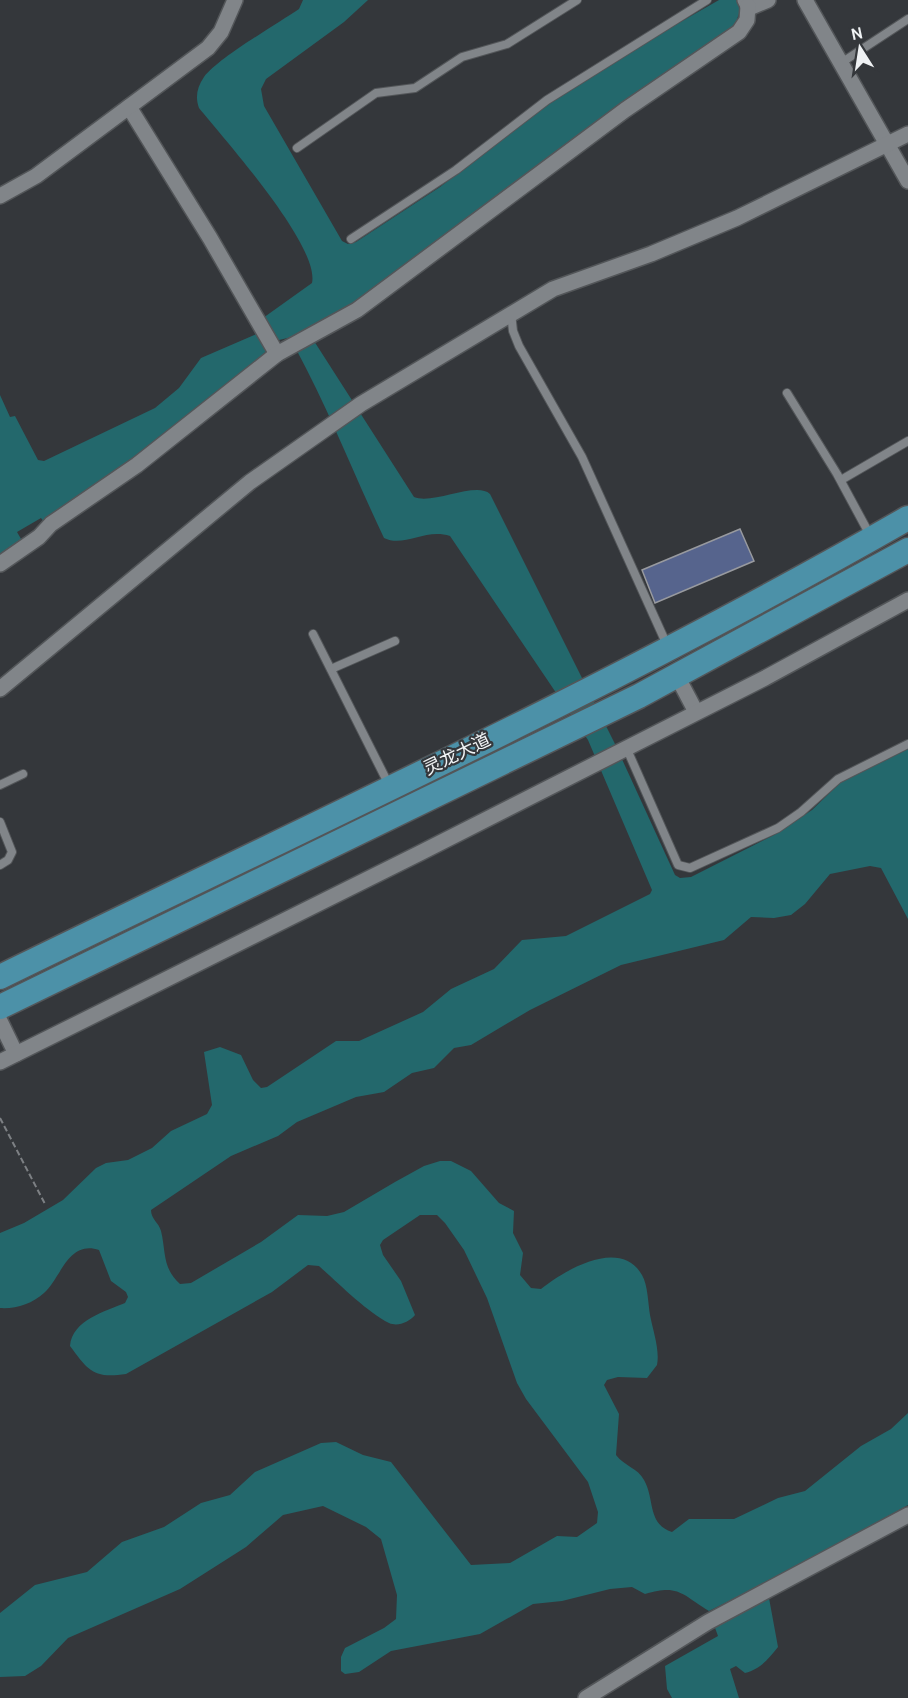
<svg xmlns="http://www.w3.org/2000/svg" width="908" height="1698" viewBox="0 0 908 1698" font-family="Cabin,'Noto Sans SC',sans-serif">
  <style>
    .water { fill: #23686c }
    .building { fill: #56648d; stroke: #989a9f; stroke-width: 1.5 }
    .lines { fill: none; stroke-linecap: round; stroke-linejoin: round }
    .service-casing { stroke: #535659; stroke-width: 10 }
    .minor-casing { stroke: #535659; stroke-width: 18 }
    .primary-casing { stroke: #535659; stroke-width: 27 }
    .path { stroke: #7d8084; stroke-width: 2; stroke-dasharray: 6 3; stroke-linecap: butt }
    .service { stroke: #818589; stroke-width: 8 }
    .minor { stroke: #818589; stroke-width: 15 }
    .primary { stroke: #4c91a8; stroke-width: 24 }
    .labels { text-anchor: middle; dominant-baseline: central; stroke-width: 4.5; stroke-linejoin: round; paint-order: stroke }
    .street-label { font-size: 18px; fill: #eff2f4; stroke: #34373b }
  </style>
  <rect width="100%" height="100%" fill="#34373b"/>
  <g class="water">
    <path d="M303,0H368L344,22L266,79L261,89L264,106L342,241L348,244L356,242L440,187L560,95L656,36L719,0H760L741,8L735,25L703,50L366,296L300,335L275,341L253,366L178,427L44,522L41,518L17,532L24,544L0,558V395L10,417L15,416L38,460L44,461L155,408L179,388L201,358L268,329L263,318L312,283C320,246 224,139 199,108C195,97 197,87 204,77C218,58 277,24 299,9Z"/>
    <path d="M314,341L414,497C433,505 476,481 490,494L615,744L675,875L680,878L691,877L774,835L812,810L842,781L908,749V919L881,868L870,866L830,874L805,904L791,915L774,918L751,917L724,940L621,965L530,1010L471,1045L454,1048L434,1068L412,1073L384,1092L356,1097L297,1122L278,1136L231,1156L151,1210C151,1219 159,1223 161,1231C166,1251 162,1268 180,1284L191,1283L261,1242L298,1215L327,1216L344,1212L395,1182L424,1166L440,1161H451L471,1171L499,1203L514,1211L513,1233L523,1253L520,1275L531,1288L541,1289C565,1270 620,1237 642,1275C648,1285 648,1304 650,1315C653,1331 660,1350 657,1365L647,1378L618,1377L607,1380L604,1385L619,1414L616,1455C624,1466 638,1468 644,1480C655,1499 647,1524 672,1532L689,1519H734L778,1498L805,1491L861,1446L891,1429L908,1413V1505L787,1572L709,1611C681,1594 679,1584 645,1594L632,1587L610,1589L562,1601L533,1604L480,1634L391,1651L359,1672L345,1674L341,1671V1657L345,1648L384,1628L396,1619L397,1595L381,1539L366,1527L323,1506L283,1515L246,1547L180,1589L68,1638L41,1666L25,1676L0,1677V1613L35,1585L87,1572L122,1542L164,1527L201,1503L230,1495L255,1472L321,1443L336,1442L363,1455L391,1462L471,1565L510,1563L557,1536L577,1537L597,1523L598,1512L588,1482L526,1399L517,1383L487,1298L464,1250L445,1223L437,1215H420L383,1240L380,1245L383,1255L401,1281L415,1315C409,1322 398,1327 389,1323C367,1312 337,1282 319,1266L308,1265L272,1292L126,1374C93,1379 88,1370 70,1346C72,1320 106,1311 125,1303L128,1297L126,1292L111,1281L99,1250C68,1240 61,1278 44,1293C32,1304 16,1309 0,1308V1233L24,1223L63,1200L96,1168L106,1163L128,1160L152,1148L171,1131L207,1114L212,1105L204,1052L220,1047L241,1055L253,1080L261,1088L267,1087L336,1041H359L423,1012L451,989L494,969L522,940L566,936L650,894L652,890L588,740L450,536C425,528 404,548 384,538C354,475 329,410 296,349Z"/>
    <path d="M769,1598L778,1647C768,1659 761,1669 745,1673L736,1666L730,1669L739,1698H672L667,1689L665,1666L718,1636L714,1625Z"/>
  </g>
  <path class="building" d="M740,529L754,561L655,603L642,570Z"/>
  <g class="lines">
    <g class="service-casing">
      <g id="service">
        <path d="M841,63L908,19"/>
        <path d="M297,148L376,93L415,88L462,57L507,44L577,0"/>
        <path d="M351,239L456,170L547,100L707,0"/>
        <path d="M511,313L513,331L519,346L582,457L667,645"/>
        <path d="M787,393L837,474L871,537"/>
        <path d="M841,480L908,441"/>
        <path d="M313,634L389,785"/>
        <path d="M331,669L395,641"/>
        <path d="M626,747L678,865L690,868L778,828L801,812L838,779L908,744"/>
        <path d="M0,785L23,774"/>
        <path d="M0,822L12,852L8,860L0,865"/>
      </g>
    </g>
    <g class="minor-casing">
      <g id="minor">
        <path d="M745,0L749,8L768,0"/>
        <path d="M805,0L908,181"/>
        <path d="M129,107L210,238L277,354"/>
        <path d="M0,196L36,176L208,48L221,32L235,0"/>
        <path d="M0,564L39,537L51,524L137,465L277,354L357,310L625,110L739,32L747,20L748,6"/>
        <path d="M677,676L696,712"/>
        <path d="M0,689L250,482L361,404L553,289L651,254L737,218L908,134"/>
        <path d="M0,1021L16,1054"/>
        <path d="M0,1062L420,853L765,678L908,600"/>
        <path d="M586,1698L708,1622L908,1515"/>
      </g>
    </g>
    <g class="primary-casing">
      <g id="primary">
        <path d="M0,977C305,828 614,687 908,518"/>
        <path d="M0,1007L639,696L908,550"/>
      </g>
    </g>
    <path class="path" d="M0,1118L45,1204"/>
    <use href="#service" class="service"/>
    <use href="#minor" class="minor"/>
    <use href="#primary" class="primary"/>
  </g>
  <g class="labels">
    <g class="street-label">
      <text transform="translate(457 754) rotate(-26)">灵龙大道</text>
    </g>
  </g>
  <g transform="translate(860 48) rotate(348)" stroke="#34373b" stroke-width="4.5" paint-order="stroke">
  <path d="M0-4.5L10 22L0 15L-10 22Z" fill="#eff2f4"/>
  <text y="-9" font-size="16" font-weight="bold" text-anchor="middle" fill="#eff2f4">N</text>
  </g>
</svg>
